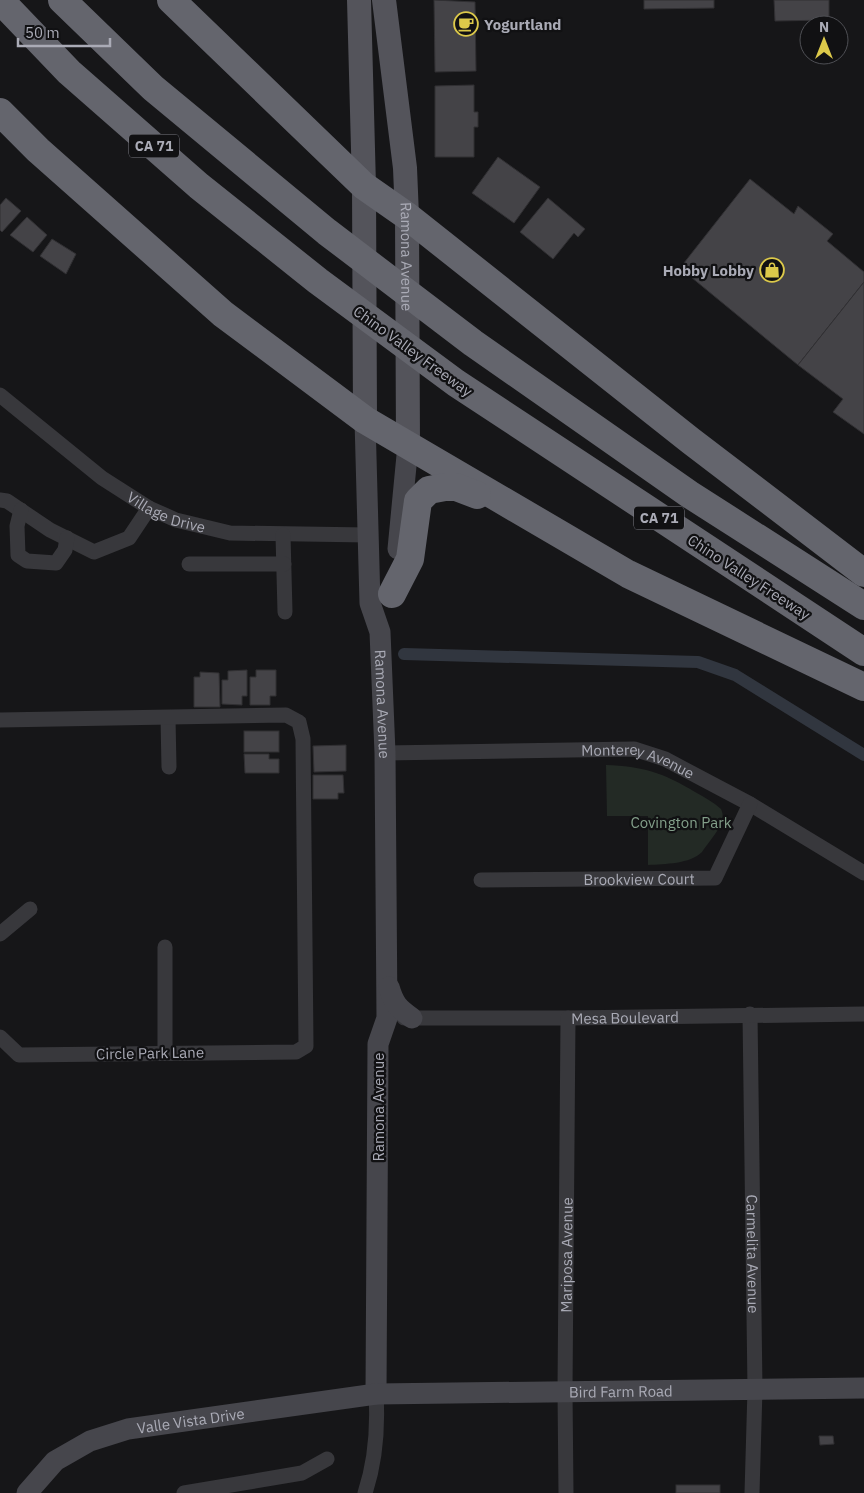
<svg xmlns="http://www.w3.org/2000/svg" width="864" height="1493" viewBox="0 0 864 1493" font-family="'IBM Plex Sans',sans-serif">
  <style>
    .green { fill: #232a25 }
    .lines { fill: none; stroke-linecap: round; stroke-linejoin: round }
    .canal { stroke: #31363f; stroke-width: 12 }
    .building { fill: #444347; stroke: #313033 }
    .street { stroke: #38383c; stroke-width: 15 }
    .secondary { stroke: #46464c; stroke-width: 21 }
    .primary { stroke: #54545b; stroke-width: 24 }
    .highway { stroke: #64656d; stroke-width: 28 }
    .labels { text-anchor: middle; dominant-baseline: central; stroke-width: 4.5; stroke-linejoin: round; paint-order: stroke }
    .shield { fill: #111113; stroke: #7c7d85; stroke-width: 1 }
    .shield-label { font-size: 14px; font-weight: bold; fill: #aaabb6 }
    .poi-label { font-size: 15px; font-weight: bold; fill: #aaabb6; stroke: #111113; text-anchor: start }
    .street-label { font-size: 15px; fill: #aaabb6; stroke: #111113 }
    .park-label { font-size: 15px; fill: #839f8a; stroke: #111113 }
  </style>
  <rect width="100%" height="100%" fill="#161618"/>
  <path class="green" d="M606,765C642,766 664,773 695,792C704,797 713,802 721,809C728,822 710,840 702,852C690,864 665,864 648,865V816H607Z"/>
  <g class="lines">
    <path class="canal" d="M404,654L698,662L735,675L864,755"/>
  </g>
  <g class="building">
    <path d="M434,0L475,2L476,71L435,72Z"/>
    <path d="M644,0H714V8L644,9Z"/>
    <path d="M774,0H829V20L775,21Z"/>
    <path d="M474,85V112H478V127H474V157H435V86Z"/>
    <path d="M498,157L540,187L514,223L472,193Z"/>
    <path d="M750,179L794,214L798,206L833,234L827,241L864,272V282L798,365L680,268Z"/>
    <path d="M6,198L21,211L2,232L0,230V205Z"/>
    <path d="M548,198L585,229L578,237L574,233L553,259L520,232Z"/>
    <path d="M27,217L47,235L33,252L10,235Z"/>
    <path d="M52,239L76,254L66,274L40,256Z"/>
    <path d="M864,282V434L833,412L843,399L798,365Z"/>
    <path d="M247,670V696H242V705L222,704V680H228V671Z"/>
    <path d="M256,670H276V696H270V705H250V677H256Z"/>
    <path d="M200,672L219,673L220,707H194V677H200Z"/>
    <rect x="244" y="731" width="35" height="21"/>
    <path d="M346,745V771L314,772L313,746Z"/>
    <path d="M244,754H269V759H279V773H245Z"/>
    <path d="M313,775H343L344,793H338V799H313Z"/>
    <path d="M819,1436H833L834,1444L820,1445Z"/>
    <rect x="676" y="1485" width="44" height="8"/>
  </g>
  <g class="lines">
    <g class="street">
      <path id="s1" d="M0,395L102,478L149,508L176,520L230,533L368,535"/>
      <path d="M0,500L7,501L50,530L94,552L129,538L149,508"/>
      <path d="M21,510L17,526L18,555L27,561L56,563L65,550L67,538"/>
      <path d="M283,535L285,612"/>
      <path d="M189,564H284"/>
      <path d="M168,718L169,767"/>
      <path d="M0,720L286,715L299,722L303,739L306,1046L296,1052L19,1055L0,1037"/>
      <path id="s2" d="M385,753L634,749L665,759L750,804L864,873"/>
      <path id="s3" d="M481,880L715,878L750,804"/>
      <path d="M0,934L30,909"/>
      <path d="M165,947V1053"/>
      <path id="s4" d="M750,1014L755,1389L752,1493"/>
      <path id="s5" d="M404,1018H568L864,1014"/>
      <path d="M184,1493L302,1473L327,1459"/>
      <path d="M365,1493C376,1460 378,1428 376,1394"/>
      <path id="s6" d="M566,1493L565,1391L568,1018"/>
    </g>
    <g class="secondary">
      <path id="s7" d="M365,420L370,603L380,632L385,753L387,1018L378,1044L376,1394"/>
      <path d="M398,549L408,445"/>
      <path d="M389,987C394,1004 398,1008 412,1018"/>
      <path id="s8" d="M27,1493L55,1461L90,1441L128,1429L376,1394L864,1388"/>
    </g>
    <g class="primary">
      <path d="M359,0L364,186L365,420"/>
      <path id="s9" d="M384,0L405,168L407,216L408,445"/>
    </g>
    <g class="highway">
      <path d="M0,0L69,72L199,186L318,281L456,383L864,652"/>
      <path d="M62,0L153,88L327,232L473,343L689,494L864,606"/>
      <path d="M171,0L364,186L407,216L691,441L864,573"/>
      <path d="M0,112L38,150L223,314L365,420L628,574L864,687"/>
      <path d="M392,594L410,559L418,501L429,490L445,487H456L477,495"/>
    </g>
  </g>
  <defs>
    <g id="cafe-ring" transform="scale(1.25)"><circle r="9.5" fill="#111113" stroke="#dcc94a" stroke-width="1.5"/><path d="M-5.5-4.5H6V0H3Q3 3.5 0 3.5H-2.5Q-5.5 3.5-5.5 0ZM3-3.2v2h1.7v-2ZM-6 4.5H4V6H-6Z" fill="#dcc94a"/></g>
    <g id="shop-ring" transform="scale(1.25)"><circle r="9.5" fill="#111113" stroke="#dcc94a" stroke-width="1.5"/><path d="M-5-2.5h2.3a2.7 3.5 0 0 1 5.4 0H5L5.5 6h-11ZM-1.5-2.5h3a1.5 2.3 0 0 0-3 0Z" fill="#dcc94a"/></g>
  </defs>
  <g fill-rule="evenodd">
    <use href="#cafe-ring" x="466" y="24"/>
    <use href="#shop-ring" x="772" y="270"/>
  </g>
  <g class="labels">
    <g class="shield">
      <rect x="129" y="134.5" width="50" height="23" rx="4"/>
      <rect x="634" y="506.5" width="50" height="23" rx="4"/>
    </g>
    <g class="shield-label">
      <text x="154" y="146">CA 71</text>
      <text x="659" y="518">CA 71</text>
    </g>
    <g class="poi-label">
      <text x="484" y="24">Yogurtland</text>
      <text x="754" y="270" text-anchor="end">Hobby Lobby</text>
    </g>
    <g class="street-label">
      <text stroke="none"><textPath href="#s9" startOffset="258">Ramona Avenue</textPath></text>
      <text transform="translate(413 351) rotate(36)">Chino Valley Freeway</text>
      <text stroke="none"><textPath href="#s1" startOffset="205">Village Drive</textPath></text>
      <text transform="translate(749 577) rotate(33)">Chino Valley Freeway</text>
      <text stroke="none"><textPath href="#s7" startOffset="286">Ramona Avenue</textPath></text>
      <text stroke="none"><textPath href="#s2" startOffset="255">Monterey Avenue</textPath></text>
      <text stroke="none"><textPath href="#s3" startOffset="158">Brookview Court</textPath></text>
      <text stroke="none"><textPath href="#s5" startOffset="221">Mesa Boulevard</textPath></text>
      <text transform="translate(150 1053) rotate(-1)">Circle Park Lane</text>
      <text transform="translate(378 1107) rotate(-90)">Ramona Avenue</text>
      <text stroke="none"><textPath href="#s4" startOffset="240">Carmelita Avenue</textPath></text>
      <text stroke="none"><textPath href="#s6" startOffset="238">Mariposa Avenue</textPath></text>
      <text stroke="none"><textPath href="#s8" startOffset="618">Bird Farm Road</textPath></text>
      <text stroke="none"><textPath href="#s8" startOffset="186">Valle Vista Drive</textPath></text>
    </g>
    <g class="park-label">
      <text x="681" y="822">Covington Park</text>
    </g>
  </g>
  <g transform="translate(824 40)"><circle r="24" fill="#111113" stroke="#4e4f54"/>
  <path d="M0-4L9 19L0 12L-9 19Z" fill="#dcc94a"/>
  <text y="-8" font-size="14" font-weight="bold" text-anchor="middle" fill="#aaabb6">N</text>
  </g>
  <path d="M18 38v8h92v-8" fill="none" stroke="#aaabb6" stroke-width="2.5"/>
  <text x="25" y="38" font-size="15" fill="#aaabb6" stroke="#111113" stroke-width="4" paint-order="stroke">50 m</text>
</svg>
